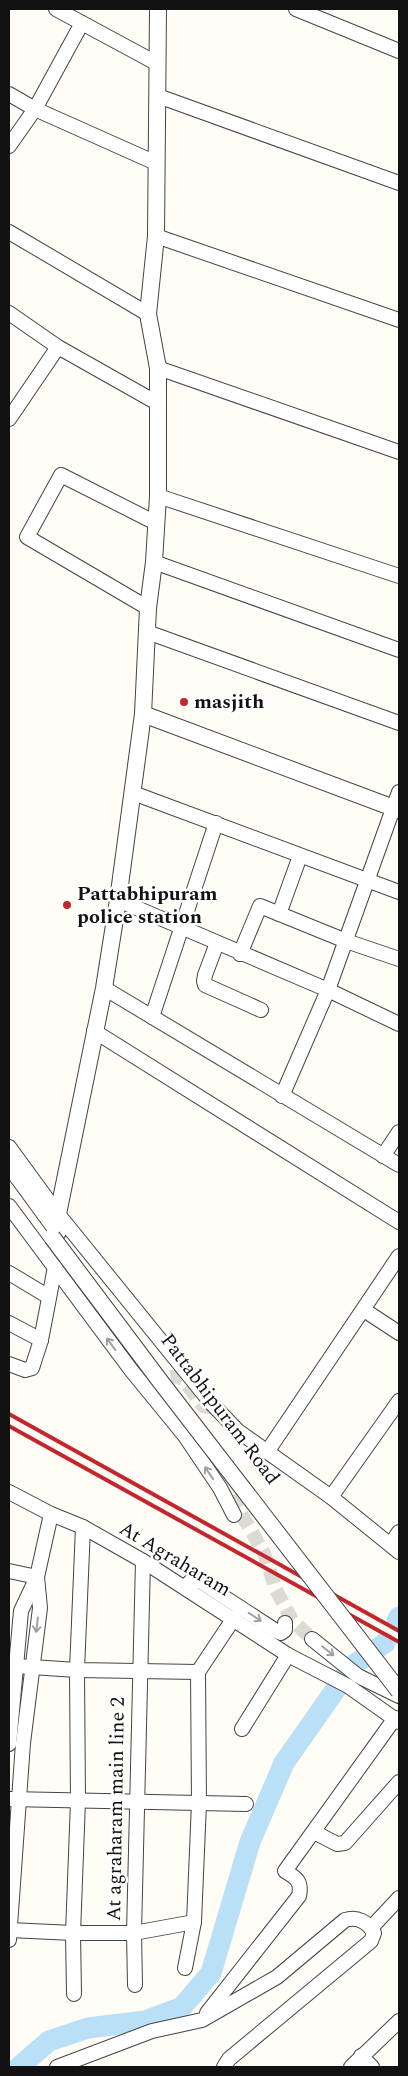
<svg xmlns="http://www.w3.org/2000/svg" width="408" height="2076" viewBox="0 0 408 2076" font-family="Spectral,serif">
  <style>
    .lines { fill: none; stroke-linecap: round; stroke-linejoin: round }
    .river { stroke: #b9e0f7; stroke-width: 21 }
    .minor-tunnel { stroke: #dbdad3; stroke-width: 14; stroke-dasharray: 14 7; stroke-linecap: butt }
    .minor-casing { stroke: #444; stroke-width: 16 }
    .tertiary-casing { stroke: #444; stroke-width: 18 }
    .minor { stroke: #fff; stroke-width: 14 }
    .tertiary { stroke: #fff; stroke-width: 16 }
    .rail { stroke: #c4262e; stroke-width: 4 }
    .tertiary-bridge-casing { stroke: #444; stroke-width: 18; stroke-linecap: butt }
    .tertiary-bridge { stroke: #fff; stroke-width: 16 }
    .oneway { stroke: #a0a0a0 }
    .poi-dot { fill: #c4262e; stroke: #fff; stroke-width: 2 }
    .labels { text-anchor: middle; dominant-baseline: central; stroke-width: 5; stroke-linejoin: round; paint-order: stroke }
    .poi-label { font-size: 20px; font-weight: bold; fill: #111; stroke: #fff; text-anchor: start }
    .street-label { font-size: 20px; fill: #111; stroke: #fff }
  </style>
  <rect width="100%" height="100%" fill="#fffdf5"/>
  <g class="lines">
    <g class="river">
      <path d="M397,1621L399,1617"/>
      <path d="M19,2067L49,2041L88,2028L145,2021L182,2007L211,1973L250,1842L284,1763L352,1666L385,1643"/>
    </g>
    <g class="minor-tunnel">
      <path d="M158,1390L157,1386L164,1379L177,1376L183,1379L203,1406L217,1409"/>
      <path d="M231,1496L264,1553L276,1590L292,1620L312,1639"/>
    </g>
    <g class="minor-casing">
      <g id="minor">
        <path d="M56,9L158,64"/>
        <path d="M296,9L399,51"/>
        <path d="M9,94L35,109L156,163"/>
        <path d="M158,96L399,183"/>
        <path d="M9,146L35,109L82,23"/>
        <path d="M9,232L148,314"/>
        <path d="M156,236L399,320"/>
        <path d="M9,313L58,347L159,404"/>
        <path d="M158,368L399,452"/>
        <path d="M9,419L58,347"/>
        <path d="M158,496L399,576"/>
        <path d="M154,562L399,650"/>
        <path d="M148,608L27,537L61,475L156,523"/>
        <path d="M147,632L399,723"/>
        <path d="M133,793L399,892"/>
        <path d="M118,900L328,990L399,1024"/>
        <path d="M279,914L300,856"/>
        <path d="M217,943L205,975L204,981L205,985L261,1010"/>
        <path d="M240,954L260,906L346,941L399,959"/>
        <path d="M104,988L399,1165"/>
        <path d="M152,1017L216,823"/>
        <path d="M94,1031L399,1222"/>
        <path d="M282,1096L328,990L399,792"/>
        <path d="M9,1147L58,1214L212,1404L238,1431L331,1497L399,1552"/>
        <path d="M383,1156L399,1132"/>
        <path d="M9,1206L131,1370L185,1436L220,1488L234,1515"/>
        <path d="M9,1273L49,1297"/>
        <path d="M364,1310L399,1333"/>
        <path d="M9,1323L41,1340"/>
        <path d="M9,1364L25,1370L32,1368L41,1340L55,1267"/>
        <path d="M267,1452L399,1256"/>
        <path d="M9,1492L51,1514L83,1527L143,1561L288,1655L348,1686L399,1722"/>
        <path d="M331,1497L399,1401"/>
        <path d="M391,1544L399,1532"/>
        <path d="M9,1571L37,1577"/>
        <path d="M185,1587L192,1580L201,1582L276,1631L281,1633L285,1630V1623"/>
        <path d="M312,1639L358,1676L399,1696"/>
        <path d="M9,1663L16,1666L77,1670L198,1672L234,1618"/>
        <path d="M242,1729L288,1655"/>
        <path d="M9,1744L21,1611L37,1577L51,1514"/>
        <path d="M9,1799L246,1804"/>
        <path d="M314,1832L337,1844L345,1843L399,1782"/>
        <path d="M371,1928L399,1898"/>
        <path d="M10,1930L73,1933H134L143,1561"/>
        <path d="M9,1940L23,1743L40,1608L37,1577"/>
        <path d="M185,1968L194,1922L199,1803L198,1672"/>
        <path d="M135,1985L134,1933L194,1922"/>
        <path d="M74,1994L73,1933L78,1801L77,1670L83,1527"/>
        <path d="M207,2013L299,1896C302,1882 297,1878 285,1871L395,1718"/>
        <path d="M361,2056L372,2067"/>
        <path d="M57,2067L152,2031L202,2020L277,1977L345,1920C357,1916 368,1922 374,1933L371,1941L229,2059L224,2067"/>
        <path d="M351,2067L399,2021"/>
      </g>
    </g>
    <g class="tertiary-casing">
      <g id="tertiary">
        <path d="M143,714L399,810"/>
        <path d="M9,1165L58,1232"/>
        <path d="M58,1214L104,988L118,900L143,714L148,608L154,562L158,496V368L148,314L156,236L158,9"/>
      </g>
    </g>
    <use href="#minor" class="minor"/>
    <use href="#tertiary" class="tertiary"/>
    <g class="rail">
      <path d="M9,1414L399,1631"/>
      <path d="M9,1426L399,1642"/>
    </g>
    <g class="tertiary-bridge-casing">
      <path id="tertiary-bridge" d="M52,1237L160,1381L399,1691"/>
    </g>
    <use href="#tertiary-bridge" class="tertiary-bridge"/>
  </g>
  <defs><path id="oneway-shaft" d="M-6 0H5M1.5-3L5.5 0L1.5 3" fill="none" stroke-width="1.6" stroke-linecap="round" stroke-linejoin="round" transform="scale(1.25)"/></defs>
  <g class="oneway">
    <use href="#oneway-shaft" transform="translate(111 1344) rotate(-126)"/>
    <use href="#oneway-shaft" transform="translate(209 1473) rotate(-124)"/>
    <use href="#oneway-shaft" transform="translate(255 1617) rotate(33)"/>
    <use href="#oneway-shaft" transform="translate(37 1625) rotate(97)"/>
    <use href="#oneway-shaft" transform="translate(328 1651) rotate(39)"/>
  </g>
  <g class="poi-dot">
    <circle cx="184" cy="702" r="5"/>
    <circle cx="67" cy="905" r="5"/>
  </g>
  <g class="labels">
    <g class="poi-label">
      <text x="194" y="702">masjith</text>
      <text x="77" y="894">Pattabhipuram<tspan x="77" dy="23">police station</tspan></text>
    </g>
    <g class="street-label">
      <text transform="translate(220 1409) rotate(53)">Pattabhipuram Road</text>
      <text transform="translate(175 1559) rotate(31)">At Agraharam</text>
      <text transform="translate(116 1809) rotate(-89)">At agraharam main line 2</text>
    </g>
  </g>
  <rect width="408" height="2076" fill="none" stroke="#111111" stroke-width="20"/>
</svg>
